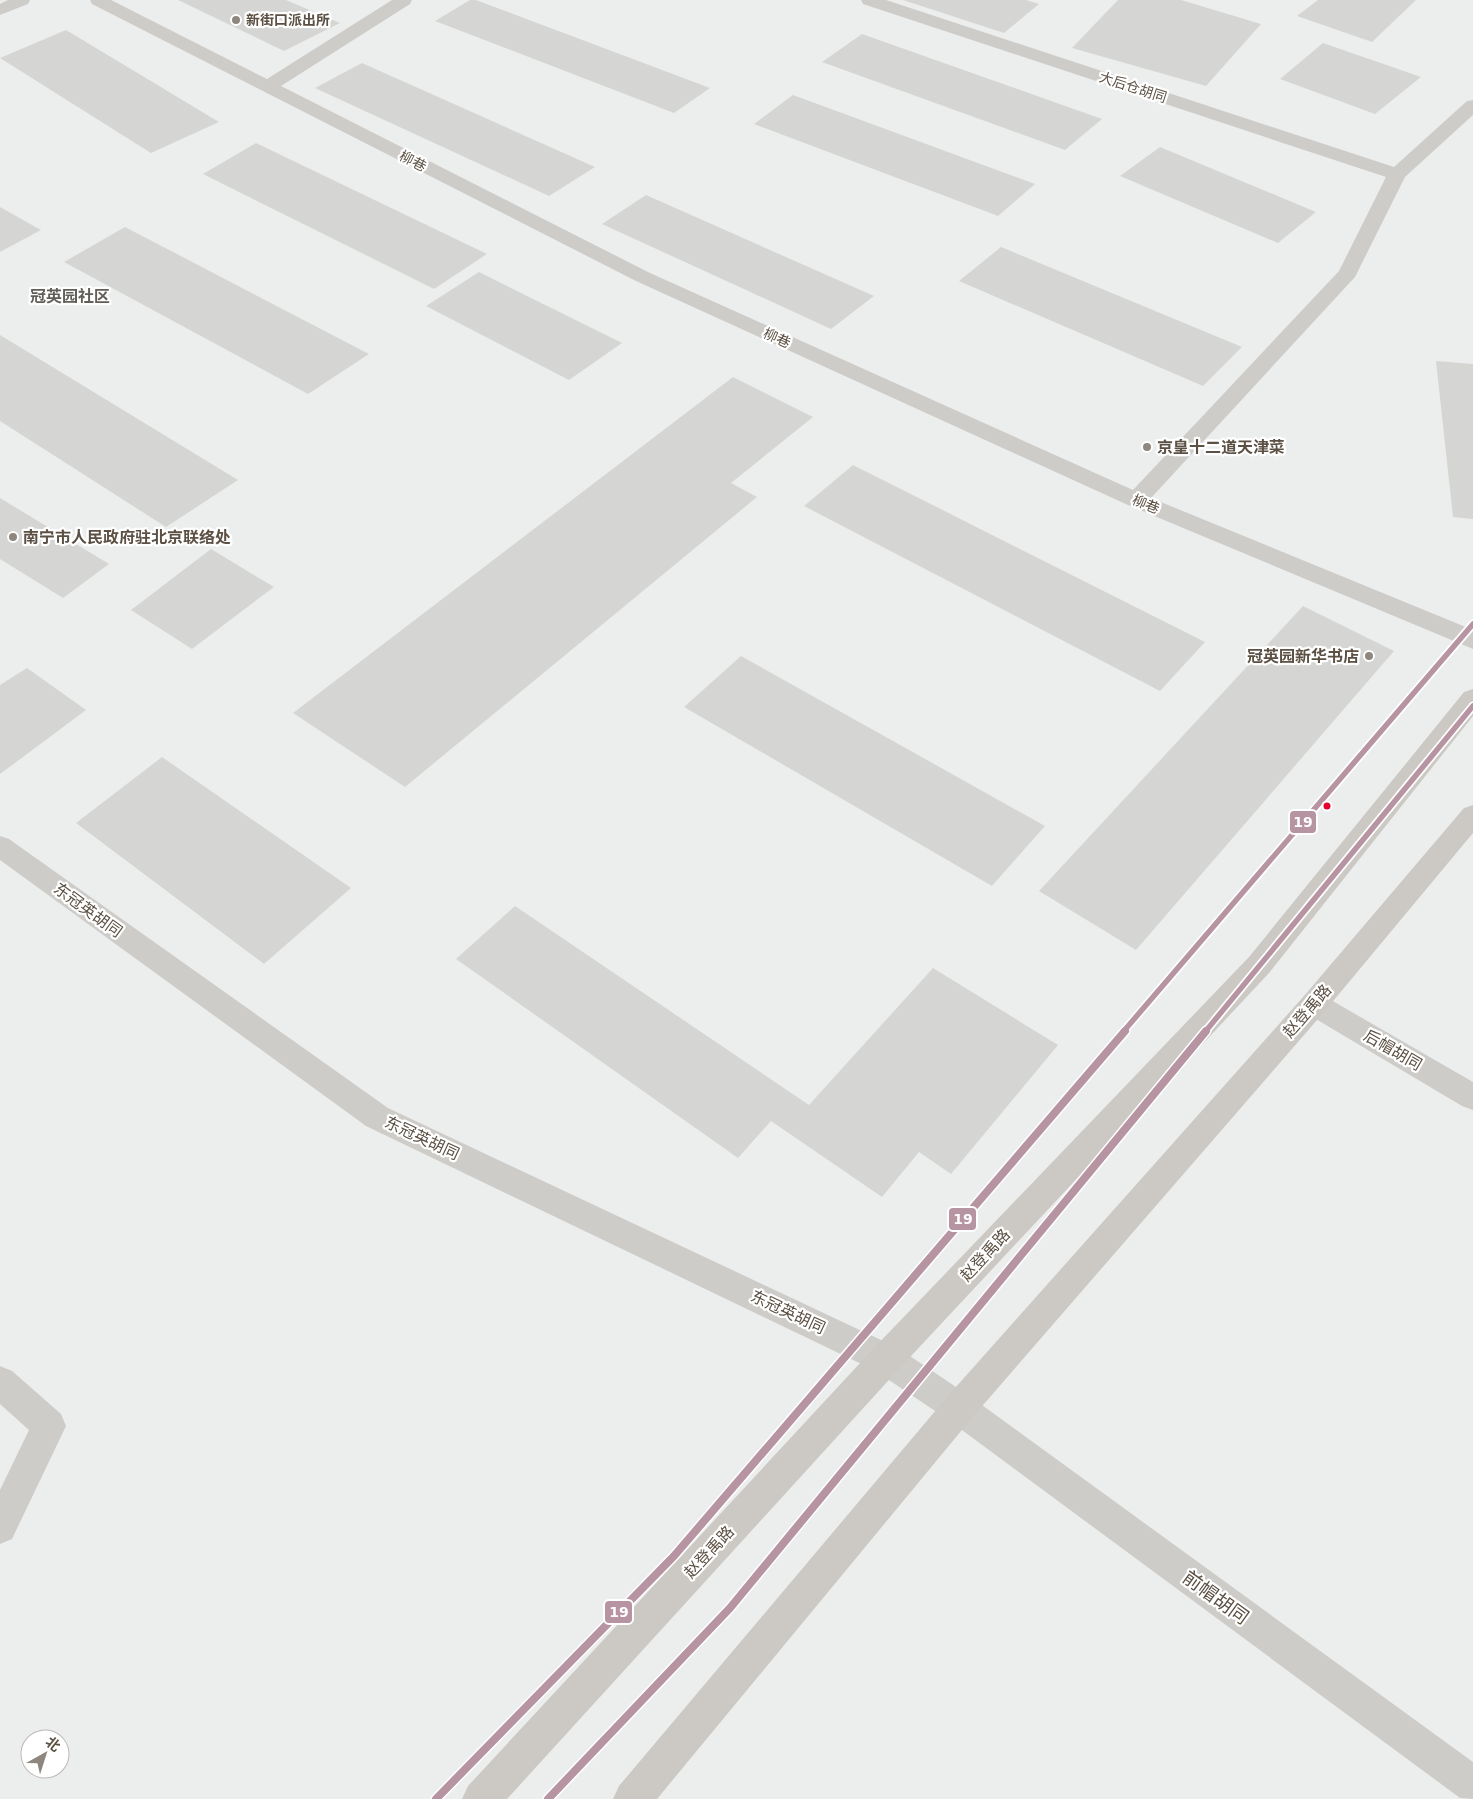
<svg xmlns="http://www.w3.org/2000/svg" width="1473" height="1799" viewBox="0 0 1473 1799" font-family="'DejaVu Sans','Noto Sans SC',sans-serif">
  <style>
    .building { fill: #d5d5d4 }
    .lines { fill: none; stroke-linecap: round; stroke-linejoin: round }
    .minor { fill: #ceccc9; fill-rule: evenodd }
    .major { fill: #ccc9c4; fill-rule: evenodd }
    .metro-1-far1-casing { stroke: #fff; stroke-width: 9 }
    .metro-1-casing { stroke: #fff; stroke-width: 11 }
    .metro-1-far1 { stroke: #b794a2; stroke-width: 5.5 }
    .metro-1 { stroke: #b794a2; stroke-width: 8 }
    .poi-dot { fill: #8e877f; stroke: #fff; stroke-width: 2 }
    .bus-dot { fill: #e4002b; stroke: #fff; stroke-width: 2 }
    .labels { text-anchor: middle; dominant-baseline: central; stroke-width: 4.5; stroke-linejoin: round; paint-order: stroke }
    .far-poi-label { font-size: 14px; font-weight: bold; fill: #5b5043; stroke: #fff; text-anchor: start }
    .far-street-label { font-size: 14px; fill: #5b5043; stroke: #fff }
    .far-quarter-label { font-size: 16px; font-weight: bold; fill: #625e58; stroke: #fff }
    .poi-label { font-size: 16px; font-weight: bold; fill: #5b5043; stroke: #fff; text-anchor: start }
    .street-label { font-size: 16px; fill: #5b5043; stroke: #fff }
    .near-street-label { font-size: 19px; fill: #5b5043; stroke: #fff }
    .line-badge { stroke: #fff; stroke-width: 2 }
    .badge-label { font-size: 14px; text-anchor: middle; font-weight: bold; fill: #fff }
  </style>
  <rect width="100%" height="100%" fill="#eceeee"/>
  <g class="building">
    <path d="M178,0H286L340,23L284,51Z"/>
    <path d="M470,0H476L710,88L674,113L435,21Z"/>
    <path d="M903,0H1026L1039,4L1004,33Z"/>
    <path d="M1118,0H1181L1261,24L1206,86L1072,48Z"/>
    <path d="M1318,0H1416L1372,42L1297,16Z"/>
    <path d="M66,30L219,122L151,153L0,58Z"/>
    <path d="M862,34L1102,119L1065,150L822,62Z"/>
    <path d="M1323,43L1421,77L1375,114L1280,79Z"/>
    <path d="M362,63L595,167L549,196L315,88Z"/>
    <path d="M793,95L1035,184L998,216L754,124Z"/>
    <path d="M256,143L487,254L434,289L203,174Z"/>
    <path d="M1160,147L1316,212L1278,243L1120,176Z"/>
    <path d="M646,195L874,296L831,329L602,224Z"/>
    <path d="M0,207L41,230L0,252Z"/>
    <path d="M125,227L369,354L308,394L64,262Z"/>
    <path d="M1001,247L1242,347L1203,386L959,281Z"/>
    <path d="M479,272L622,343L569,380L426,306Z"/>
    <path d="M0,335L238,480L166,527L0,421Z"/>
    <path d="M1436,361L1473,364V519L1453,517Z"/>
    <path d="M733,377L813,417L731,483L757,497L405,787L293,713Z"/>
    <path d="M853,465L1205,642L1160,691L804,506Z"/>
    <path d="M0,498L109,564L63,598L0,559Z"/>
    <path d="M211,549L274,587L192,649L131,610Z"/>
    <path d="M1303,606L1394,651L1136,950L1039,891Z"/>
    <path d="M741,656L1045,826L992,886L684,707Z"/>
    <path d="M27,668L86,710L0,774V685Z"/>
    <path d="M162,757L351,888L264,964L76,823Z"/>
    <path d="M515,906L809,1105L933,968L1058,1045L951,1174L919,1152L882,1197L771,1121L738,1158L456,959Z"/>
  </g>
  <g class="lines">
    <g class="minor">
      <path d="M8,0H30L28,4L0,15V4Z"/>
      <path d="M90,0H111L267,79L392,0H412L410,4L281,86L650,273L1133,490L1339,271L1386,177L863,4L861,0H886L1394,167L1467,101L1473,100V115L1405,177L1355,277L1151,498L1473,630V649L1128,505L636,281L92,4Z"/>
      <path d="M0,836L9,839L388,1108L898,1348L971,1397L1473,1762V1799L1460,1798L947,1419L874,1370L366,1126L0,860Z"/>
      <path d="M1314,992L1324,996L1473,1082V1110L1462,1106L1304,1012L1300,1004L1304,996Z"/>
      <path d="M0,1366L12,1371L61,1414L66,1426L12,1539L0,1544V1490L29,1430L0,1404Z"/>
    </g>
    <g class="major">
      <path d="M1473,689V716L1269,973L898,1370L507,1799H462L468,1786L874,1348L1249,957L1464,692Z"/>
      <path d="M1473,805V833L1324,1012L971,1419L657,1799H613L619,1786L947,1397L1304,996L1464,808Z"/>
    </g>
    <g class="metro-1-far1-casing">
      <g id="metro-1-far1">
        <path d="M1123,1032L1473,624"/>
        <path d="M1205,1032L1473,706"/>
      </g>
    </g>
    <g class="metro-1-casing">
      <g id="metro-1">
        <path d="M436,1799L674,1556L1125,1031"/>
        <path d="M548,1799L730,1608L1206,1031"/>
      </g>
    </g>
    <use href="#metro-1-far1" class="metro-1-far1"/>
    <use href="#metro-1" class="metro-1"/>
  </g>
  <g class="poi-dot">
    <circle cx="236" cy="20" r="5"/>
    <circle cx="1147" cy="447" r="5"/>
    <circle cx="13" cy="537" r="5"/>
    <circle cx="1369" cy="656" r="5"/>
  </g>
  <circle class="bus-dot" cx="1327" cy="806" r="4.5"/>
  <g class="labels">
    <g class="far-poi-label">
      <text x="246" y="20">新街口派出所</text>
    </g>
    <g class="far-street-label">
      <text transform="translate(1133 87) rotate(18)">大后仓胡同</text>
      <text transform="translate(413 161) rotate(27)">柳巷</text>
      <text transform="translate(777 338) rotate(24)">柳巷</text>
      <text transform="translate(1146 504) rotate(23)">柳巷</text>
    </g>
    <g class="far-quarter-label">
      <text x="70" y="296">冠英园社区</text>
    </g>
    <g class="poi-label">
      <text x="1157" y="447">京皇十二道天津菜</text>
      <text x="23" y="537">南宁市人民政府驻北京联络处</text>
      <text x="1359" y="656" text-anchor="end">冠英园新华书店</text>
    </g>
    <g class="street-label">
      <text transform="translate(88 910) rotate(36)">东冠英胡同</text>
      <text transform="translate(1307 1011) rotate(-49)">赵登禹路</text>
      <text transform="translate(1393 1050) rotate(30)">后帽胡同</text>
      <text transform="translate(422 1138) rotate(25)">东冠英胡同</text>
      <text transform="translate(985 1255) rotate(-47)">赵登禹路</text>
      <text transform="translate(788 1312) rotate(25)">东冠英胡同</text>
      <text transform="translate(709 1552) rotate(-47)">赵登禹路</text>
    </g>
    <g class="near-street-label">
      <text transform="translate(1216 1597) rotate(36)">前帽胡同</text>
    </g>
  </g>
  <g class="line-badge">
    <rect x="1289" y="810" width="28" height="24" rx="5" fill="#b794a2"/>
    <rect x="948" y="1207" width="29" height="24" rx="5" fill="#b794a2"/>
    <rect x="604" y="1600" width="29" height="24" rx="5" fill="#b794a2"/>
  </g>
  <g class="badge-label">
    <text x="1303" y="827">19</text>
    <text x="963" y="1224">19</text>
    <text x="619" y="1617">19</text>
  </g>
  <g transform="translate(45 1754) rotate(39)"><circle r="24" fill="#ffffff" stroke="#bdb9b4"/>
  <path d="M0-4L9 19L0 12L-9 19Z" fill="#8e877f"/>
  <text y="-8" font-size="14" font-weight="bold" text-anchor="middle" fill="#5b5043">北</text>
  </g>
</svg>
